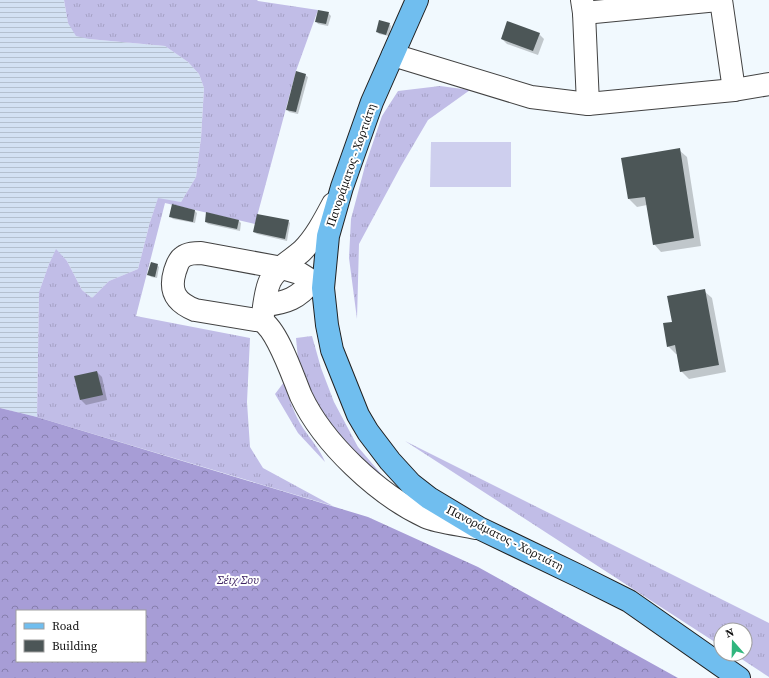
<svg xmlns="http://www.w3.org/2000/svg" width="769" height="678" viewBox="0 0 769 678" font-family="'Source Serif 4',serif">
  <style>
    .farmland { fill: url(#farmland-rules) }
    .grass { fill: url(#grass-tufts) }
    .forest { fill: url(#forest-crowns); fill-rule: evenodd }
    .pitch { fill: #cecfee }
    .shadow { fill: #0003 }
    .building { fill: #4c5657 }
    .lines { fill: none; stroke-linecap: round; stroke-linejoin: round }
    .minor-casing { stroke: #424242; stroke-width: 24 }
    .major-casing { stroke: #202020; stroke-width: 24 }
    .minor { stroke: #fff; stroke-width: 22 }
    .major { stroke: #70beef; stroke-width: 22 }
    .labels { text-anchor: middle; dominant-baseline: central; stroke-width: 4; stroke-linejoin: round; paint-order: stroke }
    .street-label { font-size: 12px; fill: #0f0f0f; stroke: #fff }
    .park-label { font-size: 12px; font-style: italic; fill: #3e2363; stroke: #fff }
  </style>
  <defs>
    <pattern id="farmland-rules" width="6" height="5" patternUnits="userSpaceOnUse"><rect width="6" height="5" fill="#d3e1f3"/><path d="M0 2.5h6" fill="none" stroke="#b4c0cf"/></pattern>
    <pattern id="grass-tufts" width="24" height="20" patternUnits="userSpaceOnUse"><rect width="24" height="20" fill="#c1bde7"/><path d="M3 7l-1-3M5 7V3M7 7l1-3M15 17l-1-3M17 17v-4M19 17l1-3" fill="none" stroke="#a5a1c5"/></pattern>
    <pattern id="forest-crowns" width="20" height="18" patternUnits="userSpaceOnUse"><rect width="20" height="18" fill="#a79dd6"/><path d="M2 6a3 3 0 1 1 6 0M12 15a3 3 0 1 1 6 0" fill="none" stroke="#867eac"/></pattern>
  </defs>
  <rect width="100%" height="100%" fill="#f1f9fe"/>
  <path class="farmland" d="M0,0H64L68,23L89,39L165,46L188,62L199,74L204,88L201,138L196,177L181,202L158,199L150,222L138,269L109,281L92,298L82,290L67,261L56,250L49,264L39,292L37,417L0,408Z"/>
  <g class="grass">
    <path d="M64,0H257L258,1L318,10L296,71L255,224L165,203L136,316L250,338L247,402L250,447L263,468L333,506L37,417L39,292L49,264L56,249L67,261L82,290L92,298L109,281L138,269L150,222L158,198L181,202L196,177L201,138L204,88L199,74L188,62L165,46L89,39L76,36L68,23Z"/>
    <path d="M440,86L470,90L428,120L401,166L359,244L357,319L349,258L351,219L365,166L382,116L398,91Z"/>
    <path d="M312,336L321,368L334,402L358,447L394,489L352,450L322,419L299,369L296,338Z"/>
    <path d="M284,382C289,398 294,414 303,428C311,440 320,449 325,462L298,433L275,394Z"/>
    <path d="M405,441L769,623V677L734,654H745V630H721V646Z"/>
  </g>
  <path class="forest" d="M0,408L37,417L368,517L478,567L678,678H0ZM17,611H145V661H17Z"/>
  <path class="pitch" d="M431,142H511V187H430Z"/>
  <g class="shadow">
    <path d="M328,13L331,16L328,26L318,24L316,21Z"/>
    <path d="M389,24L391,26L389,36L379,34L377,31Z"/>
    <path d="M539,34L544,39L538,55L507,44L502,39Z"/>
    <path d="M305,75L308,77L298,114L289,112L287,109Z"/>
    <path d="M679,150L687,157L701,246L661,252L654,244L647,205L637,207L629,199Z"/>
    <path d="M173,206L195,211L197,213L195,223L173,219L170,216Z"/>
    <path d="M207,214L239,221L241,223L240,231L208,224L206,222Z"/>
    <path d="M288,221L290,223L287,241L257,234L254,232Z"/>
    <path d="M157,265L159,267L157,278L151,277L149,275Z"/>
    <path d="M704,291L712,298L726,372L689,379L681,371L678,354H676L668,346L673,322Z"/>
    <path d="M97,372L102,377L107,400L86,405L81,400Z"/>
  </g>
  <g class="building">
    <path d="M318,10L329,12L326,24L315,22Z"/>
    <path d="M379,20L390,23L386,35L376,32Z"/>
    <path d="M507,21L540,33L533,51L501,39Z"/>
    <path d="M296,71L306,74L296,112L286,110Z"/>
    <path d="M680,148L694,238L653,245L645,197L628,199L621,158Z"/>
    <path d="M172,204L195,210L193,222L169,217Z"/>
    <path d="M206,212L239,220L237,229L205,222Z"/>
    <path d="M257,214L289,220L285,239L253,232Z"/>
    <path d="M151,262L158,264L155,277L147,275Z"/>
    <path d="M705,289L719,365L680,372L675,345L667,347L663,323L672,322L667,296Z"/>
    <path d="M97,371L103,395L80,400L74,376Z"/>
  </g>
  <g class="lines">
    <g class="minor-casing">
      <g id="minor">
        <path d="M582,0L584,13L588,104"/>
        <path d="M721,0L734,90"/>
        <path d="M584,13L718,0"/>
        <path d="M393,55L531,97L588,104L734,90L769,84"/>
        <path d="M323,288L299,273L282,268L201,253C195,253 188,253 183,257C178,260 177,266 175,271C169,291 175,302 195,310L262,321C278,331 293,377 301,396C323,443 378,495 426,517C437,522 463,525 476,528"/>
        <path d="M265,305C286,303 299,298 312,281"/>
        <path d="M262,321C264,309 265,291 270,281C276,268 292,260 302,251C315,238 324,221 333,204"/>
      </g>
    </g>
    <g class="major-casing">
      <path id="major" d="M417,0L372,102L342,187L328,236L323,288L327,325L332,350L358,415L368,432L390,461L411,484L429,498L479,528L579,576L629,601L739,678"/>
    </g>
    <use href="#minor" class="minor"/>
    <use href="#major" class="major"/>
  </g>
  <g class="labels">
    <g class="street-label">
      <text transform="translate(351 165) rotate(-71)">Πανοράματος - Χορτιάτη</text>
      <text transform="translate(505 538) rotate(27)">Πανοράματος - Χορτιάτη</text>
    </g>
    <g class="park-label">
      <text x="238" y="580">Σέιχ Σου</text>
    </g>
  </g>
  <rect x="16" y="610" width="130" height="52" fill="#ffffff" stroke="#9f9f9f"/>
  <rect x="24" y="623" width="20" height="6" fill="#70beef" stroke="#9f9f9f"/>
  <text x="52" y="630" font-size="12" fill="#0f0f0f">Road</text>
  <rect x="24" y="640" width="20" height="12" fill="#4c5657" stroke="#9f9f9f"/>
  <text x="52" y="650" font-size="12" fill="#0f0f0f">Building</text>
  <g transform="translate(733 642) rotate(340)"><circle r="19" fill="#ffffff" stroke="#9f9f9f"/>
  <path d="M0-3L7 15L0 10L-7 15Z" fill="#30b67e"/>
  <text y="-6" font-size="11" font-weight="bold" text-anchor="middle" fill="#0f0f0f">N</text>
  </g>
</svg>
